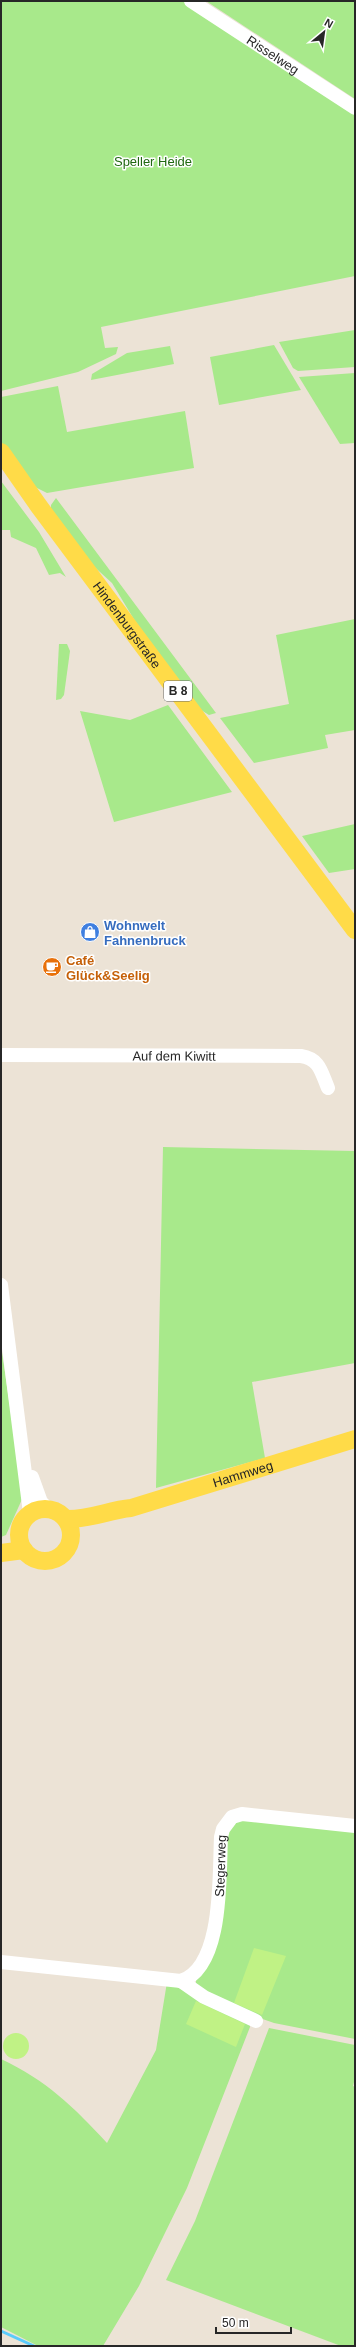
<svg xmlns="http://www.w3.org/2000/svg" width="356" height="2347" viewBox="0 0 356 2347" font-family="Helvetica,sans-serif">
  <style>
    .green { fill: #a8e98b }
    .pitch { fill: #c0f285 }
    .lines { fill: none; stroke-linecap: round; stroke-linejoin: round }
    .stream { stroke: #5bcbfb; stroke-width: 3 }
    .minor { stroke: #fff; stroke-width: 14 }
    .major { stroke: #ffdb48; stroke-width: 18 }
    .labels { text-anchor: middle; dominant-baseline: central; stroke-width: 3; stroke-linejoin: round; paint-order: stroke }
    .shield { fill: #fff; stroke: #686868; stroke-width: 1 }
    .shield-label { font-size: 12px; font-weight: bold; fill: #272727 }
    .street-label { font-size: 13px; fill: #272727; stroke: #fff }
    .park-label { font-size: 13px; fill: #206911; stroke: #fff }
    .shop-label { font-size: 13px; font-weight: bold; fill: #366cbe; stroke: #fff; text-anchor: start }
    .food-label { font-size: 13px; font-weight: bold; fill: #c56008; stroke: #fff; text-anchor: start }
  </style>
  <rect width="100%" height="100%" fill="#ece3d6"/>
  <g class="green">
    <path d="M1,1H186L355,112V276L101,327L105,348L118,347L116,354L78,372L1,391Z"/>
    <path d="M206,1H355V99Z"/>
    <path d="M355,330V367L298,371L293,368L279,342Z"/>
    <path d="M274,345L301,390L219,405L210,357Z"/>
    <path d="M170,346L174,364L91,380L92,374L127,353Z"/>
    <path d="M355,373V443L340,444L299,377Z"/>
    <path d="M58,386L67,432L185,411L194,468L47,493L33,486L1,443V397Z"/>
    <path d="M1,481L39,532L66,577L60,573L49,575L36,548L11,537L10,530H1Z"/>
    <path d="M56,498L216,713L209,715L201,710L135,621L112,583L89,562L51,509V505Z"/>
    <path d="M355,619V730L325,735L328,748L254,763L220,718L289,704L276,635Z"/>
    <path d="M59,644H67L70,651L64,695L61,699L56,700Z"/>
    <path d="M168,705L232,792L114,822L80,711L130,720Z"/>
    <path d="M355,824V869L329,873L302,836Z"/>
    <path d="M163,1147L355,1151V1363L252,1382L265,1458L156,1488Z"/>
    <path d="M1,1345L23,1497L6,1535L1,1537Z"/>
    <path d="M242,1819L355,1829V2039L274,2023L237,2010L196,1985V1979L201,1972L228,1826Z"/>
    <path d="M167,1982L250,2023V2027L187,2188L139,2286L103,2346H38L1,2327V2059C46,2080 74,2107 107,2143L156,2050Z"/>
    <path d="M269,2028L355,2045V2078L353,2086L355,2087V2346H341L166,2280L195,2221Z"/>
  </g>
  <g class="pitch">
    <path d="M254,1948L286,1956L262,2015L234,2003Z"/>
    <path d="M196,2001L245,2024L236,2047L186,2024Z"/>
    <circle cx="16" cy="2046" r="13"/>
  </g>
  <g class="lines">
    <path class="stream" d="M1,2331L34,2346"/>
    <g class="minor">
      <path id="s1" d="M191,1L355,108"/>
      <path id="s2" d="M1,1055L301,1056C320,1059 321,1072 328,1088"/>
      <path d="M1,1285L30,1513"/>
      <path d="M32,1477L41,1502L48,1509"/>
      <path id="s3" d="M1,1962L181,1981C224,1967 219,1874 221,1837L223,1829L232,1817L242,1814L355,1826"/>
      <path d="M181,1981L204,1997L256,2021"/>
    </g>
    <g class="major">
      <path id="s4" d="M1,452L38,505L355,930"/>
      <circle cx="45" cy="1535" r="26"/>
      <path id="s5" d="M66,1519C88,1520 109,1510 131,1508L355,1439"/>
      <path d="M1,1553L24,1550"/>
    </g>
  </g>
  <defs>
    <g id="shop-disc" transform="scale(1)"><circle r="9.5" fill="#3f7fe0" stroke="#fff"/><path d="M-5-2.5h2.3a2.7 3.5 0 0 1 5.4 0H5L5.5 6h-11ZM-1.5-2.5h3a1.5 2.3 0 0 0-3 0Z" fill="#fff"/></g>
    <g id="cafe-disc" transform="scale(1)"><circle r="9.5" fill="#e8710a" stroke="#fff"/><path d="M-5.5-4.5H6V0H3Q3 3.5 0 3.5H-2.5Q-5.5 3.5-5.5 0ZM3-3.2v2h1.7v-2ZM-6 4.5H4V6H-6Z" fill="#fff"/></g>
  </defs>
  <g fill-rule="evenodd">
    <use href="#shop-disc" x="90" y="932"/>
    <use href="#cafe-disc" x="52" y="967"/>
  </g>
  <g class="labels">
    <rect class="shield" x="164" y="681" width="28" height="20" rx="3"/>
    <g class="shield-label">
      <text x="178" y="691">B 8</text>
    </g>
    <g class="street-label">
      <text stroke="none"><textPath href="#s1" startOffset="98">Risselweg</textPath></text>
      <text stroke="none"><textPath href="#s4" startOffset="214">Hindenburgstraße</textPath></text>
      <text stroke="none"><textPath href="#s2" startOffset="173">Auf dem Kiwitt</textPath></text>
      <text stroke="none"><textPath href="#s5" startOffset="183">Hammweg</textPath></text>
      <text stroke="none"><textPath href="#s3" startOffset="309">Stegerweg</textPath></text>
    </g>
    <g class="park-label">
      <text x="153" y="161">Speller Heide</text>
    </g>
    <g class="shop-label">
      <text x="104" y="925">Wohnwelt<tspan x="104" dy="15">Fahnenbruck</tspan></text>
    </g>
    <g class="food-label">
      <text x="66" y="960">Café<tspan x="66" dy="15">Glück&amp;Seelig</tspan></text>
    </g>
  </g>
  <rect width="356" height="2347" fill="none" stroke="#272727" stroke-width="4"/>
  <g transform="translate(324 32) rotate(29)" stroke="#ffffff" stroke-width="3" paint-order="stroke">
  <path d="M0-3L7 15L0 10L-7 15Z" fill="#272727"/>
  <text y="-6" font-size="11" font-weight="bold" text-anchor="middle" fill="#272727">N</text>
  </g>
  <path d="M216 2327v6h75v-6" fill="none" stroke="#272727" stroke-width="2"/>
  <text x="222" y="2327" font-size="12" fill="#272727" stroke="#ffffff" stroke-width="3" paint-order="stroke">50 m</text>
</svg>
